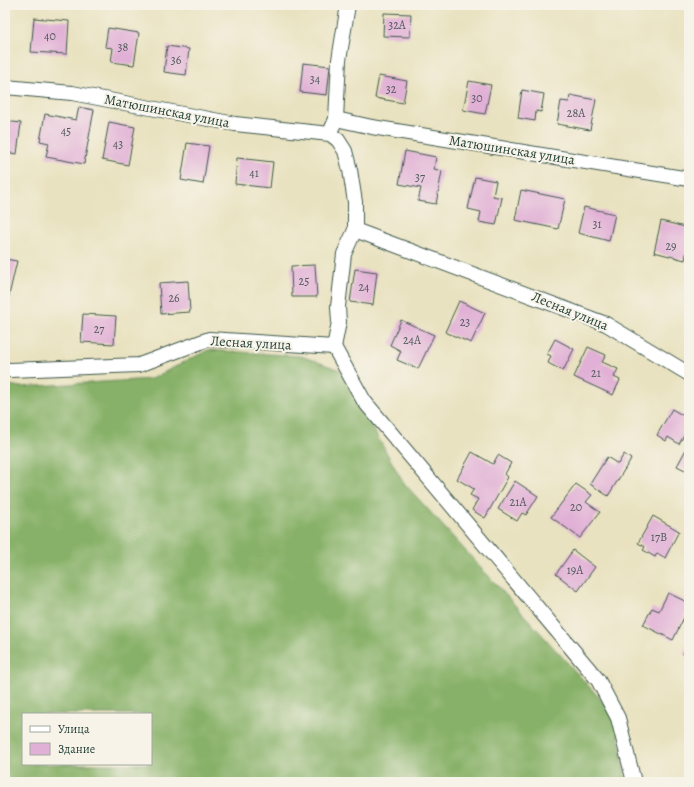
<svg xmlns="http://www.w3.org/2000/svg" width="694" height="787" viewBox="0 0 694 787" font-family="Alegreya,serif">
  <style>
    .forest { fill: #87b168; stroke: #53774e; fill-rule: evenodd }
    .building { fill: #e1b0d6 }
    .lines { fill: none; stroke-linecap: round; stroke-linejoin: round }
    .minor-casing { stroke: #3d5649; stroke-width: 16 }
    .minor { stroke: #fff; stroke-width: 14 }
    .labels { text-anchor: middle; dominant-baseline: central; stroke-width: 4; stroke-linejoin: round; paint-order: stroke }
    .number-label { font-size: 12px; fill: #505a5c }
    .street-label { font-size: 14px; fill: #1f3d34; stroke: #f7f3e8 }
  </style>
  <rect width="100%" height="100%" fill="#f7f3e8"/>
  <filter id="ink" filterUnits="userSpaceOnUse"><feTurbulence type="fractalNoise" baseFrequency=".025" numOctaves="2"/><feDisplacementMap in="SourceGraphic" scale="8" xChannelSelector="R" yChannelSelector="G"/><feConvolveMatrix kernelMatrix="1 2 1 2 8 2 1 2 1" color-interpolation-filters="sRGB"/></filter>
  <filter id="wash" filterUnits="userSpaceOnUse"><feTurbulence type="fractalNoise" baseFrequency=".012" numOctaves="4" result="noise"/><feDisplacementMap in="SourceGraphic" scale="16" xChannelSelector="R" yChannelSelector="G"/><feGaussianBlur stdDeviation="0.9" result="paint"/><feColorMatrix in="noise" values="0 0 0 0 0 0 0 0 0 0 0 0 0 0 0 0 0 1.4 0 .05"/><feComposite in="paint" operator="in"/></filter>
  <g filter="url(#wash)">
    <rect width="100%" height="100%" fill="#e9e2c0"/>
    <path class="forest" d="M208,350L301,356L340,370L403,482L615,715L626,782H5V384L20,387L151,379ZM23,714H151V764H23Z"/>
    <g id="blocks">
      <g class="building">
        <path d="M384,13L411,14L410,37L383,36Z"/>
        <path d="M34,18L69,21L67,54L31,52Z"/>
        <path d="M108,28L139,33L134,65L111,62L113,48L105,47Z"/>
        <path d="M167,46L189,49L186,75L164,72Z"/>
        <path d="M303,63L330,66L327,95L300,92Z"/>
        <path d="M379,76L407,81L403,103L375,98Z"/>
        <path d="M469,81L491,85L485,114L463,110Z"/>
        <path d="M522,90L544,94L541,112L536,111L535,121L518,118Z"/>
        <path d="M570,95L596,100L590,130L557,124L561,101L569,102Z"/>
        <path d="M79,107L94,110L84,164L46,157L49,143L40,141L45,114L76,120Z"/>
        <path d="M5,121L21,123L17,154L5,152Z"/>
        <path d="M109,122L135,127L128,165L102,160Z"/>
        <path d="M187,143L209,146L203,184L181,180Z"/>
        <path d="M405,151L436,157L434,169L442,171L436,204L418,201L421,188L399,184Z"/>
        <path d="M237,158L273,162L270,188L235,184Z"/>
        <path d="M475,177L496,181L493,196L502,198L496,225L479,222L481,212L468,209Z"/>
        <path d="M521,190L565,199L558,229L515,220Z"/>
        <path d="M584,207L615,214L609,241L578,233Z"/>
        <path d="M661,221L689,228V240L685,260L654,252Z"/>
        <path d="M5,259L17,261L6,308H5Z"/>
        <path d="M315,265L317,297H292L291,266Z"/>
        <path d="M355,269L377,272L373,305L350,302Z"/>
        <path d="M188,281L190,312L161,314L159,283Z"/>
        <path d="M459,301L485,313L471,343L445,332Z"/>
        <path d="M83,314L116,316L114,344L81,342Z"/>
        <path d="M401,320L434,335L418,369L397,360L401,351L390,345Z"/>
        <path d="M555,339L574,349L563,371L548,363L551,356L547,354Z"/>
        <path d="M588,347L606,355L602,362L618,369L614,377L620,380L613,395L574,377Z"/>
        <path d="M672,409L689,419V427L679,444L668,437L666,441L657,435Z"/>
        <path d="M689,444V472L677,466Z"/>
        <path d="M472,452L493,464L498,455L511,463L505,474L508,477L485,518L472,510L478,499L470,495L474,489L457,479Z"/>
        <path d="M624,454L631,459L608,496L590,484L607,457L618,464Z"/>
        <path d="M515,481L538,496L526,515L522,513L517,521L498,509Z"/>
        <path d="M576,484L592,495L586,502L600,512L580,538L551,517Z"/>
        <path d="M653,516L679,531L665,558L657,553L655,557L643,550L645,547L638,543Z"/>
        <path d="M573,550L595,567L578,591L556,574Z"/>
        <path d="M668,593L689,603V607L673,640L643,625L652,608L659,611Z"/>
        <path d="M689,642V657L683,654Z"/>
      </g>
    </g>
  </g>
  <g filter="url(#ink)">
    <use href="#blocks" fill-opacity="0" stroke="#3d5649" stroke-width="1"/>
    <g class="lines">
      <g class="minor-casing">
        <g id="minor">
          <path d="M5,87L72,93L235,124L330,134L338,140L345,151L350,170L355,202V230L344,254L338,307L339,322L334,347"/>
          <path d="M336,119L372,127L689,179"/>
          <path d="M332,128L336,119L339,60L348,5"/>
          <path d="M355,230L606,324L689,374"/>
          <path d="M334,347L364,401L598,680L618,718L634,782"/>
          <path d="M5,369L10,370L139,365L209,339L334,347"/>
        </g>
      </g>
      <use href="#minor" class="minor"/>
    </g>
  </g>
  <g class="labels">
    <g class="number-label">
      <text x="397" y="25">32А</text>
      <text x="50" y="36">40</text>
      <text x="123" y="47">38</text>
      <text x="176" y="60">36</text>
      <text x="315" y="79">34</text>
      <text x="391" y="89">32</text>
      <text x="477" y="98">30</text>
      <text x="576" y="113">28А</text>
      <text x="66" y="131">45</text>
      <text x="118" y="144">43</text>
      <text x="254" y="173">41</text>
      <text x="420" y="177">37</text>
      <text x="597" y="224">31</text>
      <text x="671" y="246">29</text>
      <text x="304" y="281">25</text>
      <text x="364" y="287">24</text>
      <text x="174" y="298">26</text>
      <text x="465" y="322">23</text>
      <text x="99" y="329">27</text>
      <text x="412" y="340">24А</text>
      <text x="596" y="373">21</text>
      <text x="518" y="502">21А</text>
      <text x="576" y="507">20</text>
      <text x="659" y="537">17В</text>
      <text x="575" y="570">19А</text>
    </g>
    <g class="street-label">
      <text transform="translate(167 111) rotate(11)">Матюшинская улица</text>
      <text transform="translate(512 150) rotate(9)">Матюшинская улица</text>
      <text transform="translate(570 311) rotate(22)">Лесная улица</text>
      <text transform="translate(251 343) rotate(3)">Лесная улица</text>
    </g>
  </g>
  <rect width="694" height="787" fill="none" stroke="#f7f3e8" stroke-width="20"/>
  <rect x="22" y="713" width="130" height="52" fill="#f7f3e8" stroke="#a1aaa0"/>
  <rect x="30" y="726" width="20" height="6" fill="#ffffff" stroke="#a1aaa0"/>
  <text x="58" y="733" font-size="12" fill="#1f3d34">Улица</text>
  <rect x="30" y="743" width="20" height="12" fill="#e1b0d6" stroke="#a1aaa0"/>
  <text x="58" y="753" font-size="12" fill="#1f3d34">Здание</text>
</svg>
